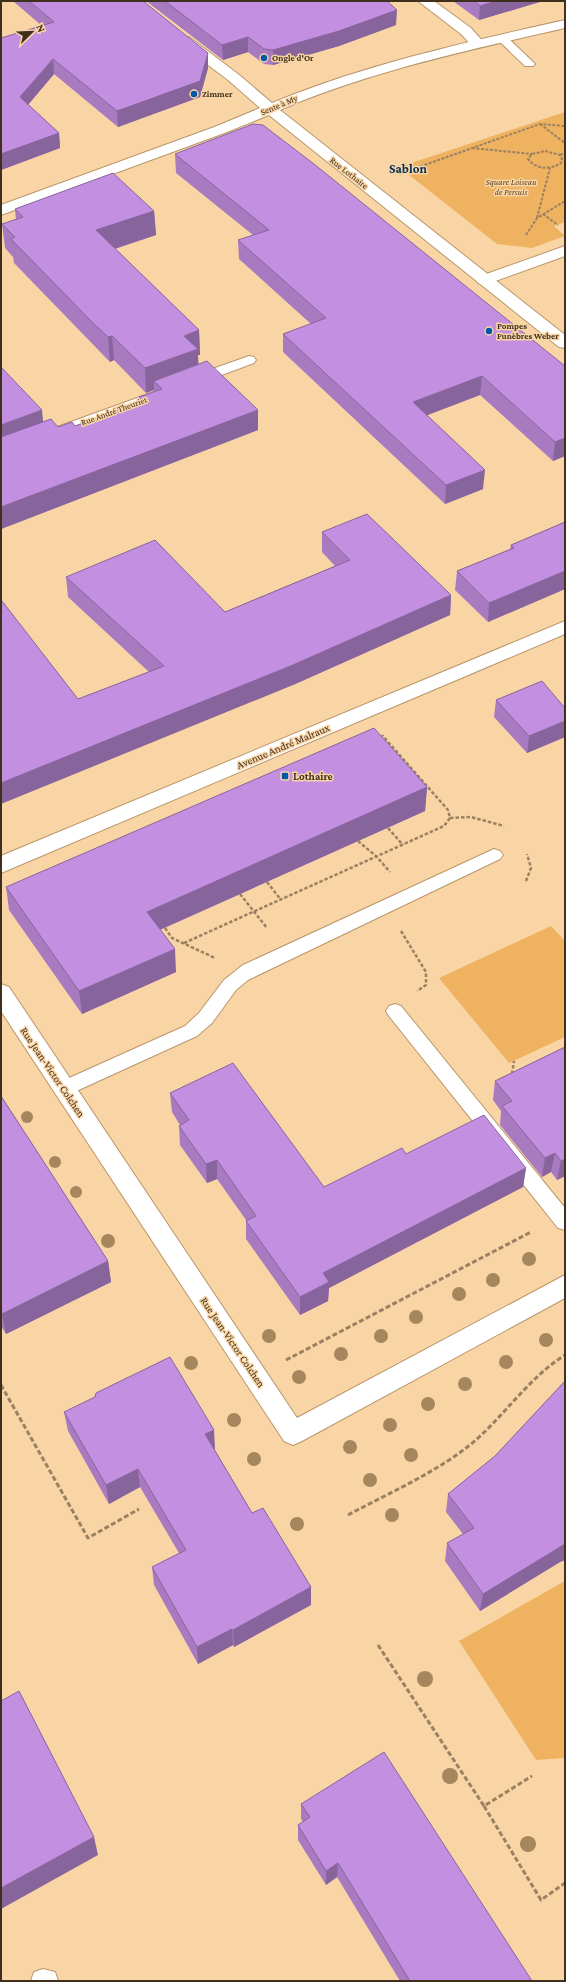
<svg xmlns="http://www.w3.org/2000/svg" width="566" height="1982" viewBox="0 0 566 1982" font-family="'Crimson Pro',serif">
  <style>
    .green { fill: #eeb261 }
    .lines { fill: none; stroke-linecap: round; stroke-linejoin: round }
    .lane-casing { stroke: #b9966a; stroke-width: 2 }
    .street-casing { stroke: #b9966a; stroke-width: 2 }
    .secondary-casing { stroke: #b9966a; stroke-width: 2 }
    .path-far2 { stroke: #9a8161; stroke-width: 2; stroke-dasharray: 3 1.5; stroke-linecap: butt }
    .path-far1 { stroke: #9a8161; stroke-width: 2.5; stroke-dasharray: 3.5 2; stroke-linecap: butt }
    .path { stroke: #9a8161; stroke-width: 3; stroke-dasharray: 5 2.5; stroke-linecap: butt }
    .lane { fill: #fff; fill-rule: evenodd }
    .street { fill: #fff; fill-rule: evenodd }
    .secondary { fill: #fff; fill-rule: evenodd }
    .tree { fill: #a5865d }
    .wall { fill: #a87bc1 }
    .shaded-wall { fill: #88649d }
    .building { fill: #c38fe0; stroke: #88649d }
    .poi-dot { fill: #0059a7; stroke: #f9d5a6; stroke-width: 1.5 }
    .labels { text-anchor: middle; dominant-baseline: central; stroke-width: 3; stroke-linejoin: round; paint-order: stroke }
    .far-poi-label { font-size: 9px; font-weight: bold; fill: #3f301e; stroke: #f9d5a6; text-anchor: start }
    .far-street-label { font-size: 9px; fill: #3f301e; stroke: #f9d5a6 }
    .far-park-label { font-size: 9px; font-style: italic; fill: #604622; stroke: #f9d5a6 }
    .street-label { font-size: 11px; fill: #3f301e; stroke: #f9d5a6 }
    .poi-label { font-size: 11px; font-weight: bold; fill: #3f301e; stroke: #f9d5a6; text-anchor: start }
    .far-district-label { font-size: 13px; font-weight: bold; fill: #082d53; stroke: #f9d5a6 }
  </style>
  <rect width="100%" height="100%" fill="#f9d5a6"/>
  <g class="green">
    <path d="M565,112V222L554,226L565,236L532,248L497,244L399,167Z"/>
    <path d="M551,926L565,941V1037L509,1063L439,978Z"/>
    <path d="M565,1581V1758L536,1760L459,1641Z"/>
  </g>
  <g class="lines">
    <g class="lane-casing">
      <g id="lane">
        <path d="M502,35L506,36L533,62L535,64L533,66H525L498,40L496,38Z"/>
        <path d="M249,356L254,357L256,360L254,363L200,383H190L188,380L190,377Z"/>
        <path d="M162,389L167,390L169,393L167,396L56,437H46L44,434L46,431Z"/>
        <path d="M494,849L500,851L503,855L500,859L248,980L236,990L212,1023L197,1036L72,1093L65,1096L58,1093L56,1088L58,1083L185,1026L199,1013L224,980L243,965Z"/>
        <path d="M395,1004L401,1006L565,1208V1230L558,1228L389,1016L386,1011L389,1006Z"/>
        <path d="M43,1969L55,1972L58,1981H31L34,1972Z"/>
      </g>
    </g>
    <g class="street-casing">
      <g id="street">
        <path d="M418,1H434L471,28L485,44L483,47H473L461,34Z"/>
        <path d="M565,246V256L490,283L484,285L478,283L476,280L478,277Z"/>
        <path d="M1,984L9,987L297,1418L565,1275V1298L302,1441L293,1445L284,1441L1,1011Z"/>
      </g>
    </g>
    <g class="secondary-casing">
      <g id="secondary">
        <path d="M565,20V28C469,50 371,71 280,110L565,335V348L559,347L269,115L227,132L1,215V205L217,126L260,108L228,80L179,43L177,40L179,37H189L238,74L272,103C366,64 467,42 565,20Z"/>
        <path d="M565,621V634L1,873V856Z"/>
      </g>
    </g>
    <g class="path-far2">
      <path d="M540,124L565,143"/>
      <path d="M472,148L532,154"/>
      <path d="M545,151L560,155L562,159L561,163C550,170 537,170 528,159L532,154Z"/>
      <path d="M560,155L565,153"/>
      <path d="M399,174L540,124L565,126"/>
      <path d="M543,214L558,225"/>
      <path d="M537,218L550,168"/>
      <path d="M526,235L537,218L565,201"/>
    </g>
    <g class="path-far1">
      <path d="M450,818L471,817L504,826"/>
      <path d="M388,828L403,845"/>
      <path d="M358,841L377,857L390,872"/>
      <path d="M526,881L531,868L527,854"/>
      <path d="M267,882L281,900"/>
      <path d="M240,894L267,928"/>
      <path d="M165,928L172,938L215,958"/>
      <path d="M401,931L426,972V985L417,991"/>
      <path d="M184,943L444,826L450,818L448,810L382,735"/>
      <path d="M512,1074L514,1061"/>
    </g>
    <g class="path">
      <path d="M286,1360L531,1232"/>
      <path d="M1,1385L88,1538L139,1509"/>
      <path d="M348,1515C389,1493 433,1474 470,1445C504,1417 527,1379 565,1355"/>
      <path d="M378,1645L484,1806L532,1776"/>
      <path d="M484,1806L541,1900L565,1883"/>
    </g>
    <use href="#lane" class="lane"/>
    <use href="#street" class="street"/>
    <use href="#secondary" class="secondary"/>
  </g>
  <g class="tree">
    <circle cx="27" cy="1117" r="6"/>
    <circle cx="55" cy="1162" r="6"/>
    <circle cx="76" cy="1192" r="6"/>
    <circle cx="108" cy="1241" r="7"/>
    <circle cx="529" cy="1259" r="7"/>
    <circle cx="493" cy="1280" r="7"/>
    <circle cx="459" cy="1294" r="7"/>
    <circle cx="416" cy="1317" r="7"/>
    <circle cx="269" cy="1336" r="7"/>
    <circle cx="381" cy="1336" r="7"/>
    <circle cx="546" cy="1340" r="7"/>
    <circle cx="341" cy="1354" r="7"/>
    <circle cx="506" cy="1362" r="7"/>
    <circle cx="191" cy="1363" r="7"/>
    <circle cx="299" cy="1377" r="7"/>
    <circle cx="465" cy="1384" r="7"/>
    <circle cx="428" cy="1404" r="7"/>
    <circle cx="234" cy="1420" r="7"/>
    <circle cx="390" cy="1425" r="7"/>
    <circle cx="350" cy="1447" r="7"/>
    <circle cx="411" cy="1455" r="7"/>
    <circle cx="254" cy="1459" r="7"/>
    <circle cx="370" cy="1480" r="7"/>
    <circle cx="392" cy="1515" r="7"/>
    <circle cx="297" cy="1524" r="7"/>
    <circle cx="425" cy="1679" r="8"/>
    <circle cx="450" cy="1776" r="8"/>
    <circle cx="528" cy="1844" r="8"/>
  </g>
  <g class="wall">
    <path d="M13,1H143L208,68L200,97L118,127L54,74L28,105L59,133L60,148L1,170V38L42,26Z"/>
    <path d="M146,1H387L396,25L339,46L273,65L264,64L248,52L223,60Z"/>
    <path d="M453,1H543L479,20Z"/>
    <path d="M175,154L565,366V456L553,461L480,395L427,415L483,489L445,504L283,352V334L311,324L239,259L238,240L253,235L176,173Z"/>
    <path d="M15,209L154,211L156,235L115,249L199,330L200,355H198V365L258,430L1,529L43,422L58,427L75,426L140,402L139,397L154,392V390L146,393L114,360L110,362L14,263L13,257L5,248L2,224L16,220Z"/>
    <path d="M565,522V589L488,622L455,590L457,571L510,549L511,545Z"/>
    <path d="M322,532L451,595L450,615L293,685L78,699L149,672L68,597L66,577L225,612L335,566L322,552Z"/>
    <path d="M496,700L565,708V737L527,753L494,717Z"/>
    <path d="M427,787L425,811L160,930L176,972L82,1014L9,910L6,887Z"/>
    <path d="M565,1047V1176L557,1180L551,1172L542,1177L500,1125L501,1111L493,1100L495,1081Z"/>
    <path d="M170,1093L324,1187L406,1154L526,1168L523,1187L329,1288L328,1301L300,1315L246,1239V1220L217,1179L207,1183L180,1145L179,1126L180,1125L172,1112Z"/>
    <path d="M1,1096L108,1261L111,1282L6,1334L1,1326Z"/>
    <path d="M565,1381V1560L560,1562L480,1611L445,1561L447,1543L463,1534L446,1512L448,1494L495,1456Z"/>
    <path d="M64,1412L215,1449H214L252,1513L311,1587V1605L234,1647L233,1645L198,1664L154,1585L152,1567L179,1553L140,1487L109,1504L68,1431Z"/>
    <path d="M301,1804L532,1981H400L337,1877L326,1885L298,1840V1825L303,1822L301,1819Z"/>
  </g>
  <g class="shaded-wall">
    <path d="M496,1H543L479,20L480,6Z"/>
    <path d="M397,10L396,25L339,46L273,65V50Z"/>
    <path d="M248,37V52L223,60L222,45Z"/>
    <path d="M208,53V68L200,97L118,127L117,111Z"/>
    <path d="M53,59L54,74L21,113L20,97Z"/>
    <path d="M59,133L60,148L1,170V154Z"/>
    <path d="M154,211L156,235L98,254L96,230Z"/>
    <path d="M199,330L200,355H198L199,373L154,381V390L146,393L145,368L184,336Z"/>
    <path d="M112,336L114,360L110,362L108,337Z"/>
    <path d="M482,376L480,395L412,421L413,402Z"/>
    <path d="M42,410L44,430L1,446V425Z"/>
    <path d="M258,410V430L1,529V507Z"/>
    <path d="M565,438V456L553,461L555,442Z"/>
    <path d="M485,470L483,489L445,504L446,485Z"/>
    <path d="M565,571V589L488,622L489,603Z"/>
    <path d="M451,595L450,615L293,685L1,804V783Z"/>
    <path d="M565,721V737L527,753L529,736Z"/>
    <path d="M427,787L425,811L148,935L147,912Z"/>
    <path d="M175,949L176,972L82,1014L79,991Z"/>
    <path d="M555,1153L551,1172L542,1177L545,1158Z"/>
    <path d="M565,1159V1176L557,1180L561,1161Z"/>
    <path d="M217,1160V1179L207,1183L206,1164Z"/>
    <path d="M526,1168L523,1187L329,1288L328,1301L300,1315V1297L323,1273Z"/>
    <path d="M108,1261L111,1282L6,1334L2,1314Z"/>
    <path d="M214,1430L215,1449L206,1453L205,1434Z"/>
    <path d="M138,1469L140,1487L109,1504L106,1485Z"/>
    <path d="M565,1544V1560L560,1562L480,1611L483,1594Z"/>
    <path d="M311,1587V1605L234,1647L233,1630Z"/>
    <path d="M232,1629L233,1645L198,1664L197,1647Z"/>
    <path d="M94,1837L98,1855L1,1909V1888Z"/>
    <path d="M338,1863L337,1877L326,1885V1871Z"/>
  </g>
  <g class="building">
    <path d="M29,1H143L208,53L200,81L117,111L53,59L20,97L59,133L1,154V38L54,22Z"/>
    <path d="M165,1H387L397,10L339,31L273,50L264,49L248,37L222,45Z"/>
    <path d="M474,1H496L480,6Z"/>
    <path d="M253,124L263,125L314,164L565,366V438L555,442L482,376L413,402L485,470L446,485L283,334L326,318L238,240L269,230L175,154Z"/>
    <path d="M113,173L154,211L96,230L199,330L184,336L198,349L145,368L112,336L108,337L93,323L11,239L15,237L2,224L23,217L15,209Z"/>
    <path d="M207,361L258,410L1,507V437L51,419L58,427L72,422L75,426L143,401L139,397L162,389L154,381Z"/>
    <path d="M1,367L42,410L1,425Z"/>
    <path d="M367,514L451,595L293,665L1,783V602L2,601L78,699L164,666L66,577L155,540L225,612L350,560L322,532Z"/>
    <path d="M565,522V571L489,603L457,571L514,548L511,545Z"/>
    <path d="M542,681L565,708V721L529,736L496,700Z"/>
    <path d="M374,728L427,787L147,912L175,949L79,991L6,887Z"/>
    <path d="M565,1047V1159L561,1161L555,1153L545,1158L502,1106L512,1101L495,1081Z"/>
    <path d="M233,1063L324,1187L402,1148L406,1154L484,1115L526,1168L323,1273L329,1282L300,1297L246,1221L256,1216L217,1160L206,1164L179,1126L189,1120L170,1093Z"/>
    <path d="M1,1096L108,1261L2,1314L1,1313Z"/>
    <path d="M170,1357L214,1430L205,1434L252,1513L263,1508L311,1587L233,1630L232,1629L197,1647L152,1567L186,1550L138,1469L106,1485L64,1412L95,1397L96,1393Z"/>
    <path d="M565,1381V1544L483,1594L447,1543L474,1528L448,1494L495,1456Z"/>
    <path d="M19,1691L94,1837L1,1888V1701Z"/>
    <path d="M384,1752L532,1981H410L338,1863L326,1871L298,1825L310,1817L301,1804Z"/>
  </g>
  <g class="poi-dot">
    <circle cx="264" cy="58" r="4"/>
    <circle cx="194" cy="94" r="4"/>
    <circle cx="489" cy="331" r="4"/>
    <rect x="281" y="772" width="8" height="8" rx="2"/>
  </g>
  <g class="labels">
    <g class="far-poi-label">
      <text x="272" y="58">Ongle d'Or</text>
      <text x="202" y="94">Zimmer</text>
      <text x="497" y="326">Pompes<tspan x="497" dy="10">Funèbres Weber</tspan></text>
    </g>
    <g class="far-street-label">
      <text transform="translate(279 105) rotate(-23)">Sente à My</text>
      <text transform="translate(349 173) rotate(38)">Rue Lothaire</text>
      <text transform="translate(114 411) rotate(-20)">Rue André Theuriet</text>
    </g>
    <g class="far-park-label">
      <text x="511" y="182">Square Loiseau<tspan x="511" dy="10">de Persuis</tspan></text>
    </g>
    <g class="street-label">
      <text transform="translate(283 746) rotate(-23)">Avenue André Malraux</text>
      <text transform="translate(53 1072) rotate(56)">Rue Jean-Victor Colchen</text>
      <text transform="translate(233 1342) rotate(56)">Rue Jean-Victor Colchen</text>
    </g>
    <g class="poi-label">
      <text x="293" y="776">Lothaire</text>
    </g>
    <g class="far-district-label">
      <text x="408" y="168">Sablon</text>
    </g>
  </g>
  <rect width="566" height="1982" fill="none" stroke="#3f301e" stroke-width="4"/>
  <g transform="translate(32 32) rotate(67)" stroke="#f9d5a6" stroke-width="3" paint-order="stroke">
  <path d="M0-3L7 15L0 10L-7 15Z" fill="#3f301e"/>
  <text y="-6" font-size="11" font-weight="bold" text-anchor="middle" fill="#3f301e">N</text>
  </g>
</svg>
